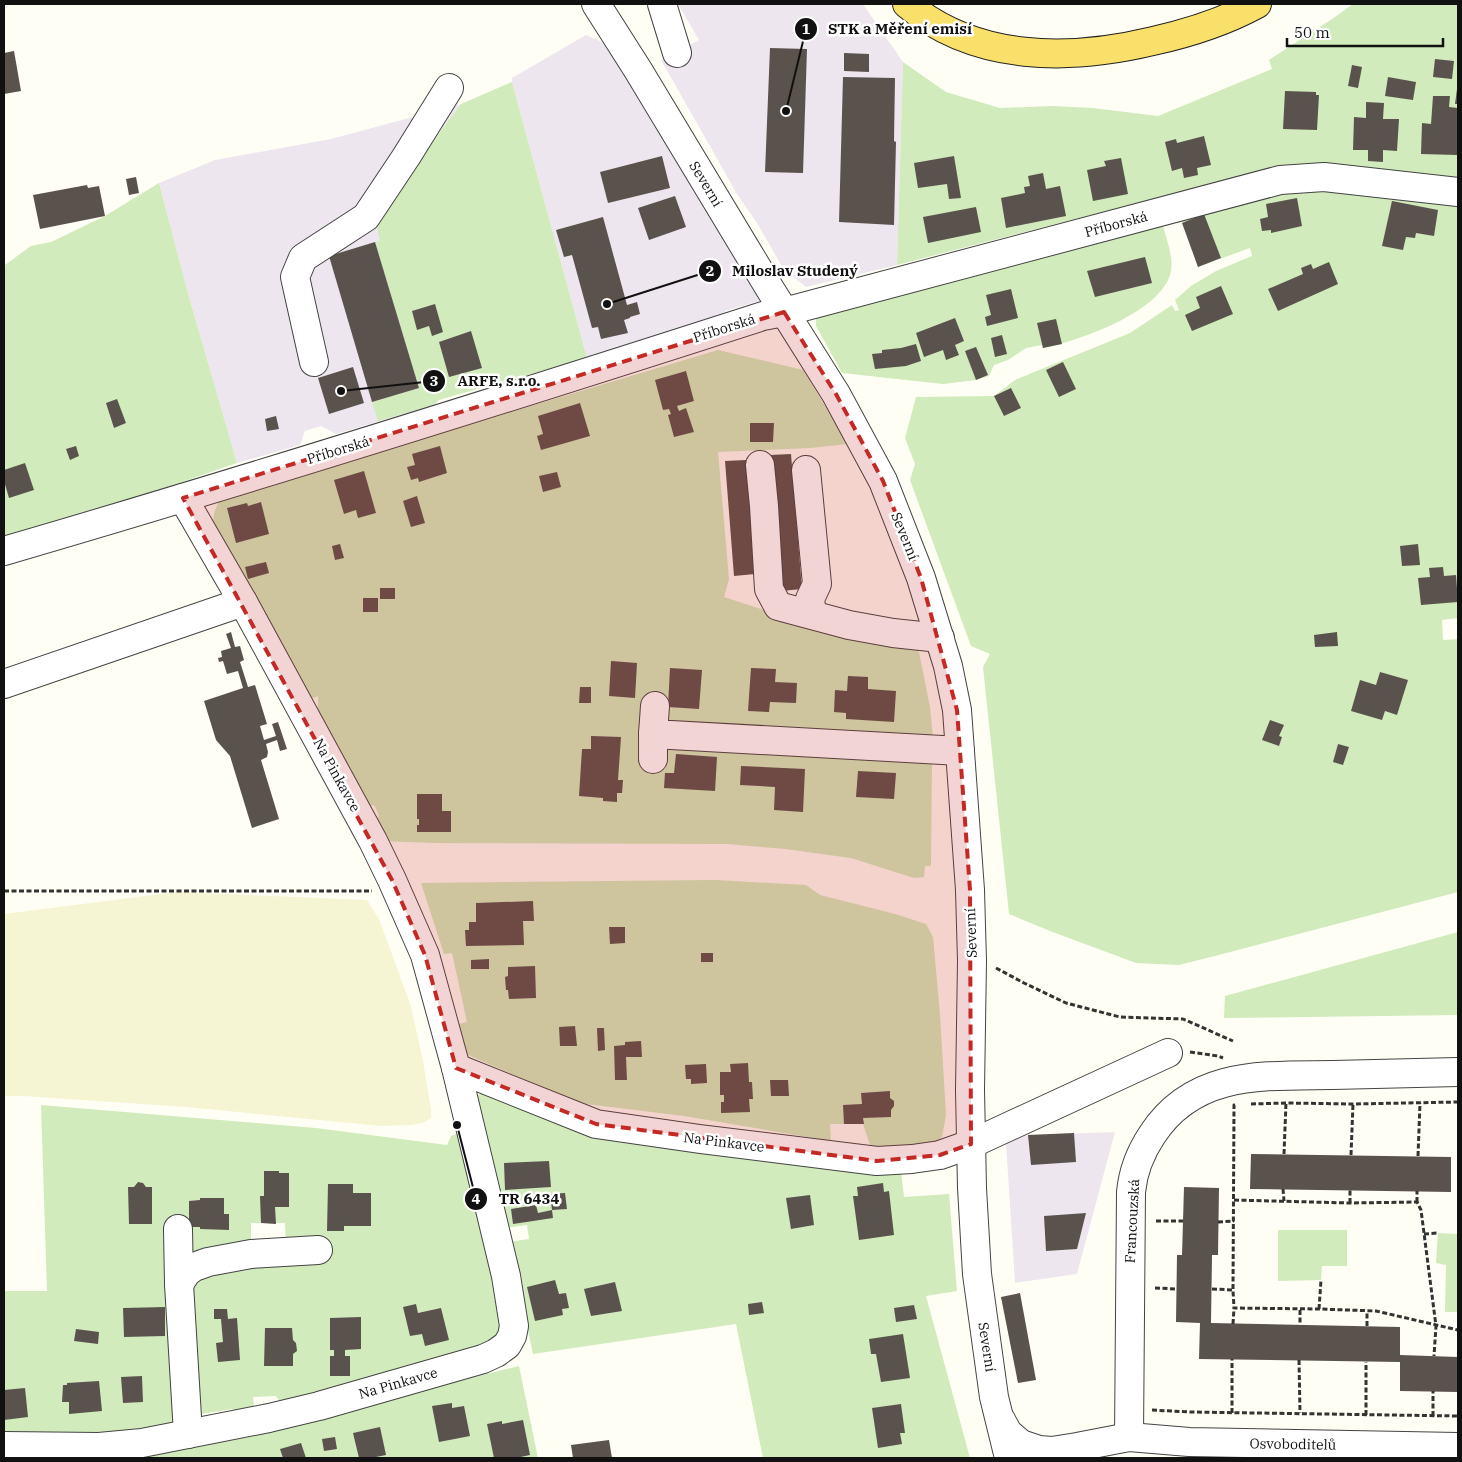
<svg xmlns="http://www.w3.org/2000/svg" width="1462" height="1462" viewBox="0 0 1462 1462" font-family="'IBM Plex Serif',serif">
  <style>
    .industrial { fill: #eee6ef }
    .farmland { fill: #f6f5d3 }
    .green { fill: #d1ebbc }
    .building { fill: #5a534d }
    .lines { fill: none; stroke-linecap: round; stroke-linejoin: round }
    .minor-casing { stroke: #444; stroke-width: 30 }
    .major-casing { stroke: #222; stroke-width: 30 }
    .path { stroke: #333; stroke-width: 3; stroke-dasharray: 5 2.5; stroke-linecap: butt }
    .minor { stroke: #fff; stroke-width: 28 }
    .major { stroke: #f9e06a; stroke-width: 28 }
    .marked { fill: #c42926; fill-opacity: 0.2; stroke: #c42926; stroke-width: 4; stroke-dasharray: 10 6; stroke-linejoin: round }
    .labels { text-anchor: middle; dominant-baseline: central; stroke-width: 5; stroke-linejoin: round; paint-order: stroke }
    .street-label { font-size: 14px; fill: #111; stroke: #fff }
    .leader { fill: none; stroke: #111; stroke-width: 2 }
    .callout-dot { fill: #111; stroke: #fff; stroke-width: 2 }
    .mark-label { font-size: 15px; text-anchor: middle; font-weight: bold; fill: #fff }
    .callout-label { font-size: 15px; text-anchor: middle; font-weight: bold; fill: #111; stroke: #fff; stroke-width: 5; stroke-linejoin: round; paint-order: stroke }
  </style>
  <rect width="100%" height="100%" fill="#fffef4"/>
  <g class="industrial">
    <path d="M678,4H863L903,62L897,265L806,287L784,270L757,223L737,194L661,60L699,40Z"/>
    <path d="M586,35L600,41L608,48L756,292L759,301L725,311L727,317L587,358L512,82V78Z"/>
    <path d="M461,104L393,193L434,405L336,434L321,426L305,431L300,445L237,463L189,297L159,183L215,160L331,139Z"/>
    <path d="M1115,1132L1077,1274L1015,1283L1006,1143L1028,1135Z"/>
  </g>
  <path class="farmland" d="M176,892L367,900L379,919L411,1006L423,1061L431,1109V1118L423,1123L411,1125L381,1126L186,1107L24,1096H4V914Z"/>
  <g class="green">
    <path d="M1353,4H1458V178L1333,164L1269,169L897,265L903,62L946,92L1000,108L1053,106L1093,108L1158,116L1272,69L1269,60L1332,19Z"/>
    <path d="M512,82L587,358L439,400L434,405L378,421L372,402L419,388L375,242L380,241L377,227V215L461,104Z"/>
    <path d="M159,183L189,297L237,463L121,503L4,541V262L5,265L31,246L51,242L105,216Z"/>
    <path d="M1305,188L1458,203V618L1442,620L1443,640L1458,639V892L1215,956L1179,965L1136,963L1050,931L1009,914L983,667L990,654L971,646L910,480L915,464L905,438L916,397L994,396L1015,380L1130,333L1172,305L1175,311L1179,310L1175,300L1191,286L1216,271L1252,256L1250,248L1198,267L1181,218L1240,202Z"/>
    <path d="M1162,222C1166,239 1175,258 1170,275C1158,313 1079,341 1043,348L1042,345L1026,348L1008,360L994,365L989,376L976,380L943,384L842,373L816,326V316Z"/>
    <path d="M718,350L803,370L848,444L810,448L718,452L729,579L724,597L829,631L917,642L930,707L933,738L660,742L932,756L931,866H925L924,877L914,878L851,858L785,849L728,844L433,843L383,841L374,824L379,816L375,806L365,804L318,719V696L306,701L213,527C213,513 215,507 223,496L384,450Z"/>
    <path d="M715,880L806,885L820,895L895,914L926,924L933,937L940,1015L946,1115L942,1137L931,1147L872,1151L863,1124H830L831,1141L684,1116L578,1103L466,1054L459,1024L467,1022L452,953L444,954L421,883Z"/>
    <path d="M1458,932V1015L1224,1018L1225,996Z"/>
    <path d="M484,1089L901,1170L904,1197L949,1194L957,1291L926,1296L970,1458H763L736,1324L533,1354L509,1242L529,1239L527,1225L505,1228L477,1097Z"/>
    <path d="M41,1105L316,1128L447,1145L451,1136L465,1130L504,1326L492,1344L282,1405L276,1396L253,1397L254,1407L244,1413L232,1409L195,1415L189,1280L286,1244L285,1223H251V1245L184,1262L183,1222L171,1217L179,1428L113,1437L4,1436V1291H47Z"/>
    <path d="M1278,1230H1347V1266H1322L1321,1280L1278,1281Z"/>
    <path d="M1438,1233L1458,1234V1312H1445L1446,1265L1436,1263Z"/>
    <path d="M519,1366L538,1458H87L417,1391Z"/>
  </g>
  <g class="building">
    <path d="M770,48L807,49L803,173L765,172Z"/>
    <path d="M14,51L21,91L4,94V53Z"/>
    <path d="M844,53L869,54V72L844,71Z"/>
    <path d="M1435,59L1454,61L1452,79L1433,77Z"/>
    <path d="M1352,65L1362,67L1358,88L1348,86Z"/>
    <path d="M843,77L895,78L894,141L896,142L894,225L839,222Z"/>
    <path d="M1388,77L1416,82L1413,100L1385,96Z"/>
    <path d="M1457,89H1458V104H1455Z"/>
    <path d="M1285,91L1316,92V95H1319L1317,130L1283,129Z"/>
    <path d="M1433,96H1450L1449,107L1458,108L1457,155L1421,154L1422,123L1431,124Z"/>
    <path d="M1366,102L1384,103L1383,119H1399L1397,151L1383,150V162L1368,161V150H1353L1354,117L1366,118Z"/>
    <path d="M1204,136L1211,165L1197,168L1198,175L1184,178L1182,168L1172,171L1165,142L1176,139L1177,143Z"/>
    <path d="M662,156L670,188L608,203L600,172Z"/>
    <path d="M954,156L961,198L949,199L947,184L918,188L914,163Z"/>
    <path d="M1121,158L1128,194L1093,201L1087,170L1106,166L1104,161Z"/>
    <path d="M1043,173L1046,189L1060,186L1066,216L1006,228L1001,198L1025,193L1024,187L1030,186L1028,176Z"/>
    <path d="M136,177L139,193L129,195L126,179Z"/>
    <path d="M87,185L88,188L99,186L105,216L40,229L33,195Z"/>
    <path d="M675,196L686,227L649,240L638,208Z"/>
    <path d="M1297,198L1302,226L1271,233V230L1262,231L1260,219L1268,217L1266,204Z"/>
    <path d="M1392,201L1438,210L1434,236L1416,233L1415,238L1406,237L1403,250L1382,246Z"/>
    <path d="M976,207L981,232L928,243L923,217Z"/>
    <path d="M1204,214L1221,258L1198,267L1182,223Z"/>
    <path d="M603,217L627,305L637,302L640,314L630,317V318L624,320L628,333L601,339L598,327L592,328L572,255L564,257L556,230Z"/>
    <path d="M375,242L419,388L372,402L329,256Z"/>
    <path d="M1145,257L1152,283L1095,297L1087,271Z"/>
    <path d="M1329,262L1338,284L1278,311L1268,289L1303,274L1301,268L1311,264L1313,269Z"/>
    <path d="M1221,286L1233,314L1192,331L1185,315L1200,308L1196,297Z"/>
    <path d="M1011,289L1018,318L987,326L985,317L991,315L986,295Z"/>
    <path d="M435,304L443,332L432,336L429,326L417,330L412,311Z"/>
    <path d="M955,318L964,341L955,345L959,355L946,360L943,350L924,357L916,333Z"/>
    <path d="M1056,319L1062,344L1043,348L1037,323Z"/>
    <path d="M471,331L482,368L449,377L439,342Z"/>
    <path d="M1002,335L1007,354L995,357L991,338Z"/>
    <path d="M916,344L921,361L906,366L875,369L872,354L882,353V350L901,348Z"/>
    <path d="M976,347L988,375L976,380L965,351Z"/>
    <path d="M1063,362L1076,389L1059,397L1046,370Z"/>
    <path d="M353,367L364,403L329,414L318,378Z"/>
    <path d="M686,371L694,401L677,406L679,411L686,408L694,432L674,437L668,415L671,414L669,409L663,410L655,380Z"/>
    <path d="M1011,388L1021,408L1004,416L994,396Z"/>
    <path d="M117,399L126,423L114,428L106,403Z"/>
    <path d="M580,403L590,436L541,450L537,436L543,434L538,416Z"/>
    <path d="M276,416L279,429L267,431L265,419Z"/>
    <path d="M750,423H774L773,442H750Z"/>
    <path d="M76,446L79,456L70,460L66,449Z"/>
    <path d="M440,446L447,473L419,482L418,478L411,480L407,467L415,465L412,454Z"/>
    <path d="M791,454L802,589L781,591L770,455Z"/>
    <path d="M746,460L755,574L734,576L725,461Z"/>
    <path d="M25,463L34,490L9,498L4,481V470Z"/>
    <path d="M364,471L376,513L358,518L356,510L344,514L334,480Z"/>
    <path d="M557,472L561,487L543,492L539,476Z"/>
    <path d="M417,496L425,523L411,527L403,501Z"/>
    <path d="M261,502L269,534L236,543L227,508L247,503L248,506Z"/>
    <path d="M340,544L344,558L335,560L332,546Z"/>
    <path d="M1418,544L1420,565L1402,566L1400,546Z"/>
    <path d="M266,562L269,573L248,579L245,567Z"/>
    <path d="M1443,567L1444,576L1456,575L1458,602L1421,605L1418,578L1430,577L1429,568Z"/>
    <rect x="380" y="588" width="15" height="11"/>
    <rect x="363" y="598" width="15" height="14"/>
    <path d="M231,632L235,647L240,646L244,660L240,662L248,687L255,685L267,724L260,726L264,740L276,736L272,724L278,722L287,749L280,751L277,740L266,744L268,752L267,757L261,760L279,819L252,828L230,756L216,740L204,701L243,688L238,671L227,674L223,661L219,662L218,658L222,657L221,651L231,648L226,634Z"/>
    <path d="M1337,632L1338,646L1315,647L1314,635Z"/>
    <path d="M611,661L637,663L635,698L609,696Z"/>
    <path d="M670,668L702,670L699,709L668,707Z"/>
    <path d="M751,668L776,669L775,682L797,683L796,703L770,702L769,712L748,711Z"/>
    <path d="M1380,672L1408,680L1397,715L1385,711L1382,720L1351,711L1360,680L1376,685Z"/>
    <path d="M848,676L868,677V689L896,691L894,722L846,719V713L834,712L835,690L847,691Z"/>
    <path d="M580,687H591V703H579Z"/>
    <path d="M1270,720L1284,725L1279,736L1282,737L1279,746L1262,740Z"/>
    <path d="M591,736L621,737L618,780H623L622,793H617V802L603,801V798L579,796L582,749H591Z"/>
    <path d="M1338,744L1349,747L1343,765L1333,762Z"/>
    <path d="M676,754L717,757L715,791L664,788L665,773H674Z"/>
    <path d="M741,766L805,769L803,812L774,810L775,787L740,785Z"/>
    <path d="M858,771L896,773L894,799L856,797Z"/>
    <path d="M417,794H442V811H451V832H417V825H419V819H417Z"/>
    <path d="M533,901L534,921H523L524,945L466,946L465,930H469V922H476V903Z"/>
    <path d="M609,927H625V943L610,944Z"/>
    <rect x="701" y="953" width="12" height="9"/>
    <path d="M489,959V969H471V960Z"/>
    <path d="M535,966L536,998L509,999L508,990H506L505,977L508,976V967Z"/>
    <path d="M575,1026L577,1046H560L559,1027Z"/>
    <path d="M597,1028H604L605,1050L598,1051Z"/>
    <path d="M641,1041L642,1057H626L627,1080H615L614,1046L625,1045V1042Z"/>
    <path d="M748,1063L749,1082H752L753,1099H749L750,1112L721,1113V1102H724V1095H720V1072H731L730,1064Z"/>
    <path d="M706,1064L707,1083L691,1084V1079H686L685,1065Z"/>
    <path d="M770,1080H788L789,1096H771Z"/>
    <path d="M890,1091V1098L894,1101V1106L891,1110V1117L863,1118L864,1124H844L843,1105L862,1104L861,1093Z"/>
    <path d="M459,1120L461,1128L454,1130L452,1121Z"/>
    <path d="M1074,1133L1076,1162L1031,1165L1028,1135Z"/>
    <path d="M1251,1154L1451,1157V1192L1250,1189Z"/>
    <path d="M549,1161L551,1187L505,1190L504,1163Z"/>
    <path d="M264,1171H279V1173H289V1207H275L276,1224L261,1223L260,1196H264Z"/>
    <path d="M138,1182L143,1183L146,1187H152V1224H129L128,1187H134Z"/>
    <path d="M883,1183L884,1192L889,1191L894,1235L859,1240L853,1196H858L857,1187Z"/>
    <path d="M328,1184H353V1193H371V1226H344V1231H327Z"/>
    <path d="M1184,1187L1219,1188L1218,1255H1212L1211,1323L1400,1327V1355L1458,1357V1392L1400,1391V1362L1199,1359L1200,1323L1176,1322L1177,1255H1182Z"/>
    <path d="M565,1193L567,1209L552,1210L553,1218L513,1224L511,1209L536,1205L538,1213L552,1210L550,1194Z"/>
    <path d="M810,1195L814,1225L791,1229L786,1198Z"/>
    <path d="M200,1198H224V1214H229V1230L200,1229V1227H189V1201L200,1200Z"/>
    <path d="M1086,1213L1077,1249L1046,1251L1044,1216Z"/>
    <path d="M555,1280L559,1294L566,1293L569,1308L562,1309L563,1315L535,1321L527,1287Z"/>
    <path d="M615,1282L622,1311L591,1316L584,1289Z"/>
    <path d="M1020,1293L1036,1380L1018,1383L1001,1297Z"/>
    <path d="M762,1302L764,1313L749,1315L748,1304Z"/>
    <path d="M416,1304L418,1313L441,1308L449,1340L425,1346L422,1334L410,1336L403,1307Z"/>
    <path d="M914,1305L917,1319L896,1322L894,1308Z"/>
    <path d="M165,1307V1336L124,1337L123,1308Z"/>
    <path d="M214,1309H227L228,1319L237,1318L240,1360L218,1362L216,1343L223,1342L221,1319H214Z"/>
    <path d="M361,1317V1349L345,1350V1356H350V1376H330V1356H334V1350H330V1318Z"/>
    <path d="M265,1328H292L293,1340L296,1343L297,1351L293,1354V1366H264Z"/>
    <path d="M76,1329L99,1332L98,1344L74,1341Z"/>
    <path d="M903,1334L910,1378L881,1382L876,1354H871L869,1339Z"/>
    <path d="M142,1376L143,1402L123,1403L121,1377Z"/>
    <path d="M99,1381L102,1411L69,1414V1402H62L63,1385H67V1383Z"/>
    <path d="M25,1388L28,1417L4,1420V1390Z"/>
    <path d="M452,1403V1408L464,1406L470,1436L439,1442L432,1406Z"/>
    <path d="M901,1404L905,1433H900L902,1444L878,1448L872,1408Z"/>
    <path d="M523,1420L530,1455L516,1458H494L487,1424L502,1421V1424Z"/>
    <path d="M380,1427L386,1455L371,1458H359L353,1433Z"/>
    <path d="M335,1437L337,1449L324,1451L322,1439Z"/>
    <path d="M609,1440L612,1458H573L571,1445Z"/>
    <path d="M301,1443L306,1458H283L280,1449Z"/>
  </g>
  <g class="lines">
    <g class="minor-casing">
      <g id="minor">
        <path d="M596,4L638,70L770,289L836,394L883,481L921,578L948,666L957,710L970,890L972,961L970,1090L972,1188L977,1274L994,1397L1009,1458"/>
        <path d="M662,4L677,53"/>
        <path d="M314,362L295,277L303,258L366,217L406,157L449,88"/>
        <path d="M760,465L764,506L769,589L778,606L849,625L893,633L940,638"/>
        <path d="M806,470L817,584L810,599L812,614"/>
        <path d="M4,551C258,477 511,397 763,316L784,312L1280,180L1324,177L1458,192"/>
        <path d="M4,684L243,602"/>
        <path d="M655,706L653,734L960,751"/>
        <path d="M653,759V734"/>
        <path d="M456,1068L596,1124L700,1139L877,1161L912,1159L940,1155L971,1144L1168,1053"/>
        <path d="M178,1229L179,1284L188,1434"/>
        <path d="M179,1284L187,1272L194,1267L208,1262L251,1254L318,1250"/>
        <path d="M1001,1420L1008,1433L1021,1444L1039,1450L1052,1451L1077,1447L1129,1437L1189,1442L1458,1447"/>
        <path d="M1129,1437L1131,1192C1133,1171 1140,1153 1152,1135C1194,1070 1264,1076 1333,1075C1375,1074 1416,1073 1458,1072"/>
        <path d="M4,1446L99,1447L142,1443L269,1418L319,1406L483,1359L496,1353L507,1345L512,1336L514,1326L506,1276L456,1068L425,955L392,880L373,841L243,602L183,498"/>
      </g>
    </g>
    <g class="major-casing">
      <path id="major" d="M907,4C976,62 1070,61 1153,41C1189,33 1224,22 1257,4"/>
    </g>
    <g class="path">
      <path d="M4,891H372"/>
      <path d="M996,968L1024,983L1066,1003L1120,1017L1183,1019L1233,1041"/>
      <path d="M1190,1052L1218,1056L1223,1058"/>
      <path d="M1251,1104L1286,1103L1353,1104L1458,1102"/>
      <path d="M1235,1105H1234L1233,1290L1234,1308L1319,1309L1376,1311L1458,1330"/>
      <path d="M1284,1154L1286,1103"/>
      <path d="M1351,1155L1353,1104"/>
      <path d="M1418,1156L1420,1103"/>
      <path d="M1283,1189L1284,1201"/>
      <path d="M1234,1200L1350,1203L1417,1202L1421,1210L1436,1326L1434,1356"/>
      <path d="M1417,1202V1191"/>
      <path d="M1350,1203V1190"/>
      <path d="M1156,1221H1183"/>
      <path d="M1218,1222L1234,1221"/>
      <path d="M1424,1234L1438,1233"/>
      <path d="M1155,1288L1176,1289"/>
      <path d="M1212,1289L1233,1290"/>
      <path d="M1319,1309L1321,1280"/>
      <path d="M1300,1310V1325"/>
      <path d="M1233,1324L1234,1308"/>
      <path d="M1367,1326V1311"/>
      <path d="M1299,1360L1300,1413"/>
      <path d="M1152,1410L1190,1412L1458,1416"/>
      <path d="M1232,1413V1359"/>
      <path d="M1366,1415V1362"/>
      <path d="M1433,1416V1391"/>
    </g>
    <use href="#minor" class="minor"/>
    <use href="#major" class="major"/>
  </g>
  <path class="marked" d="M784,312L836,394L883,481L921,578L957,710L970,890L971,1144L940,1155L877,1161L596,1124L456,1068L425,955L392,880L183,498Z"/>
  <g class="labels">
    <g class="street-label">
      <text transform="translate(706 184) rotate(59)">Severní</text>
      <text transform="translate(1116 224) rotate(-15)">Příborská</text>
      <text transform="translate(724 328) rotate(-18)">Příborská</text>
      <text transform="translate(338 450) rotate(-17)">Příborská</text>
      <text transform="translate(905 536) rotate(68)">Severní</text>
      <text transform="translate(337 775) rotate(61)">Na Pinkavce</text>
      <text transform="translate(971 933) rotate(-92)">Severní</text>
      <text transform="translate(724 1142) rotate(7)">Na Pinkavce</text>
      <text transform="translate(1132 1221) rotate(-87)">Francouzská</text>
      <text transform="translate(987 1347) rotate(81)">Severní</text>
      <text transform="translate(398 1383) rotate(-16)">Na Pinkavce</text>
      <text transform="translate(1293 1444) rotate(1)">Osvoboditelů</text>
    </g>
  </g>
  <path class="leader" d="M786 111L806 29M607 304L710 271M341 391L434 381M457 1125L476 1199"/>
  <g class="callout-dot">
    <circle cx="786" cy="111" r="5"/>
    <circle cx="607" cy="304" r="5"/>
    <circle cx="341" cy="391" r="5"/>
    <circle cx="457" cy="1125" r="5"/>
    <circle cx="806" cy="29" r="12"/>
    <circle cx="710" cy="271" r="12"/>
    <circle cx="434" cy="381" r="12"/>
    <circle cx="476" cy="1199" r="12"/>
  </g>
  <g class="mark-label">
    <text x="806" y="34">1</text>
    <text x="710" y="276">2</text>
    <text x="434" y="386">3</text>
    <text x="476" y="1204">4</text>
  </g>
  <g class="callout-label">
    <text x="900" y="34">STK a Měření emisí</text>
    <text x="795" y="276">Miloslav Studený</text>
    <text x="499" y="386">ARFE, s.r.o.</text>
    <text x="529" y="1204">TR 6434</text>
  </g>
  <rect width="1462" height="1462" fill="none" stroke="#111111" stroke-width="10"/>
  <path d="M1287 38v8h156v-8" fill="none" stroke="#111111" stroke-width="2.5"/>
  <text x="1294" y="38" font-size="15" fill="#111111" stroke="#ffffff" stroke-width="4" paint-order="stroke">50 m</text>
</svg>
